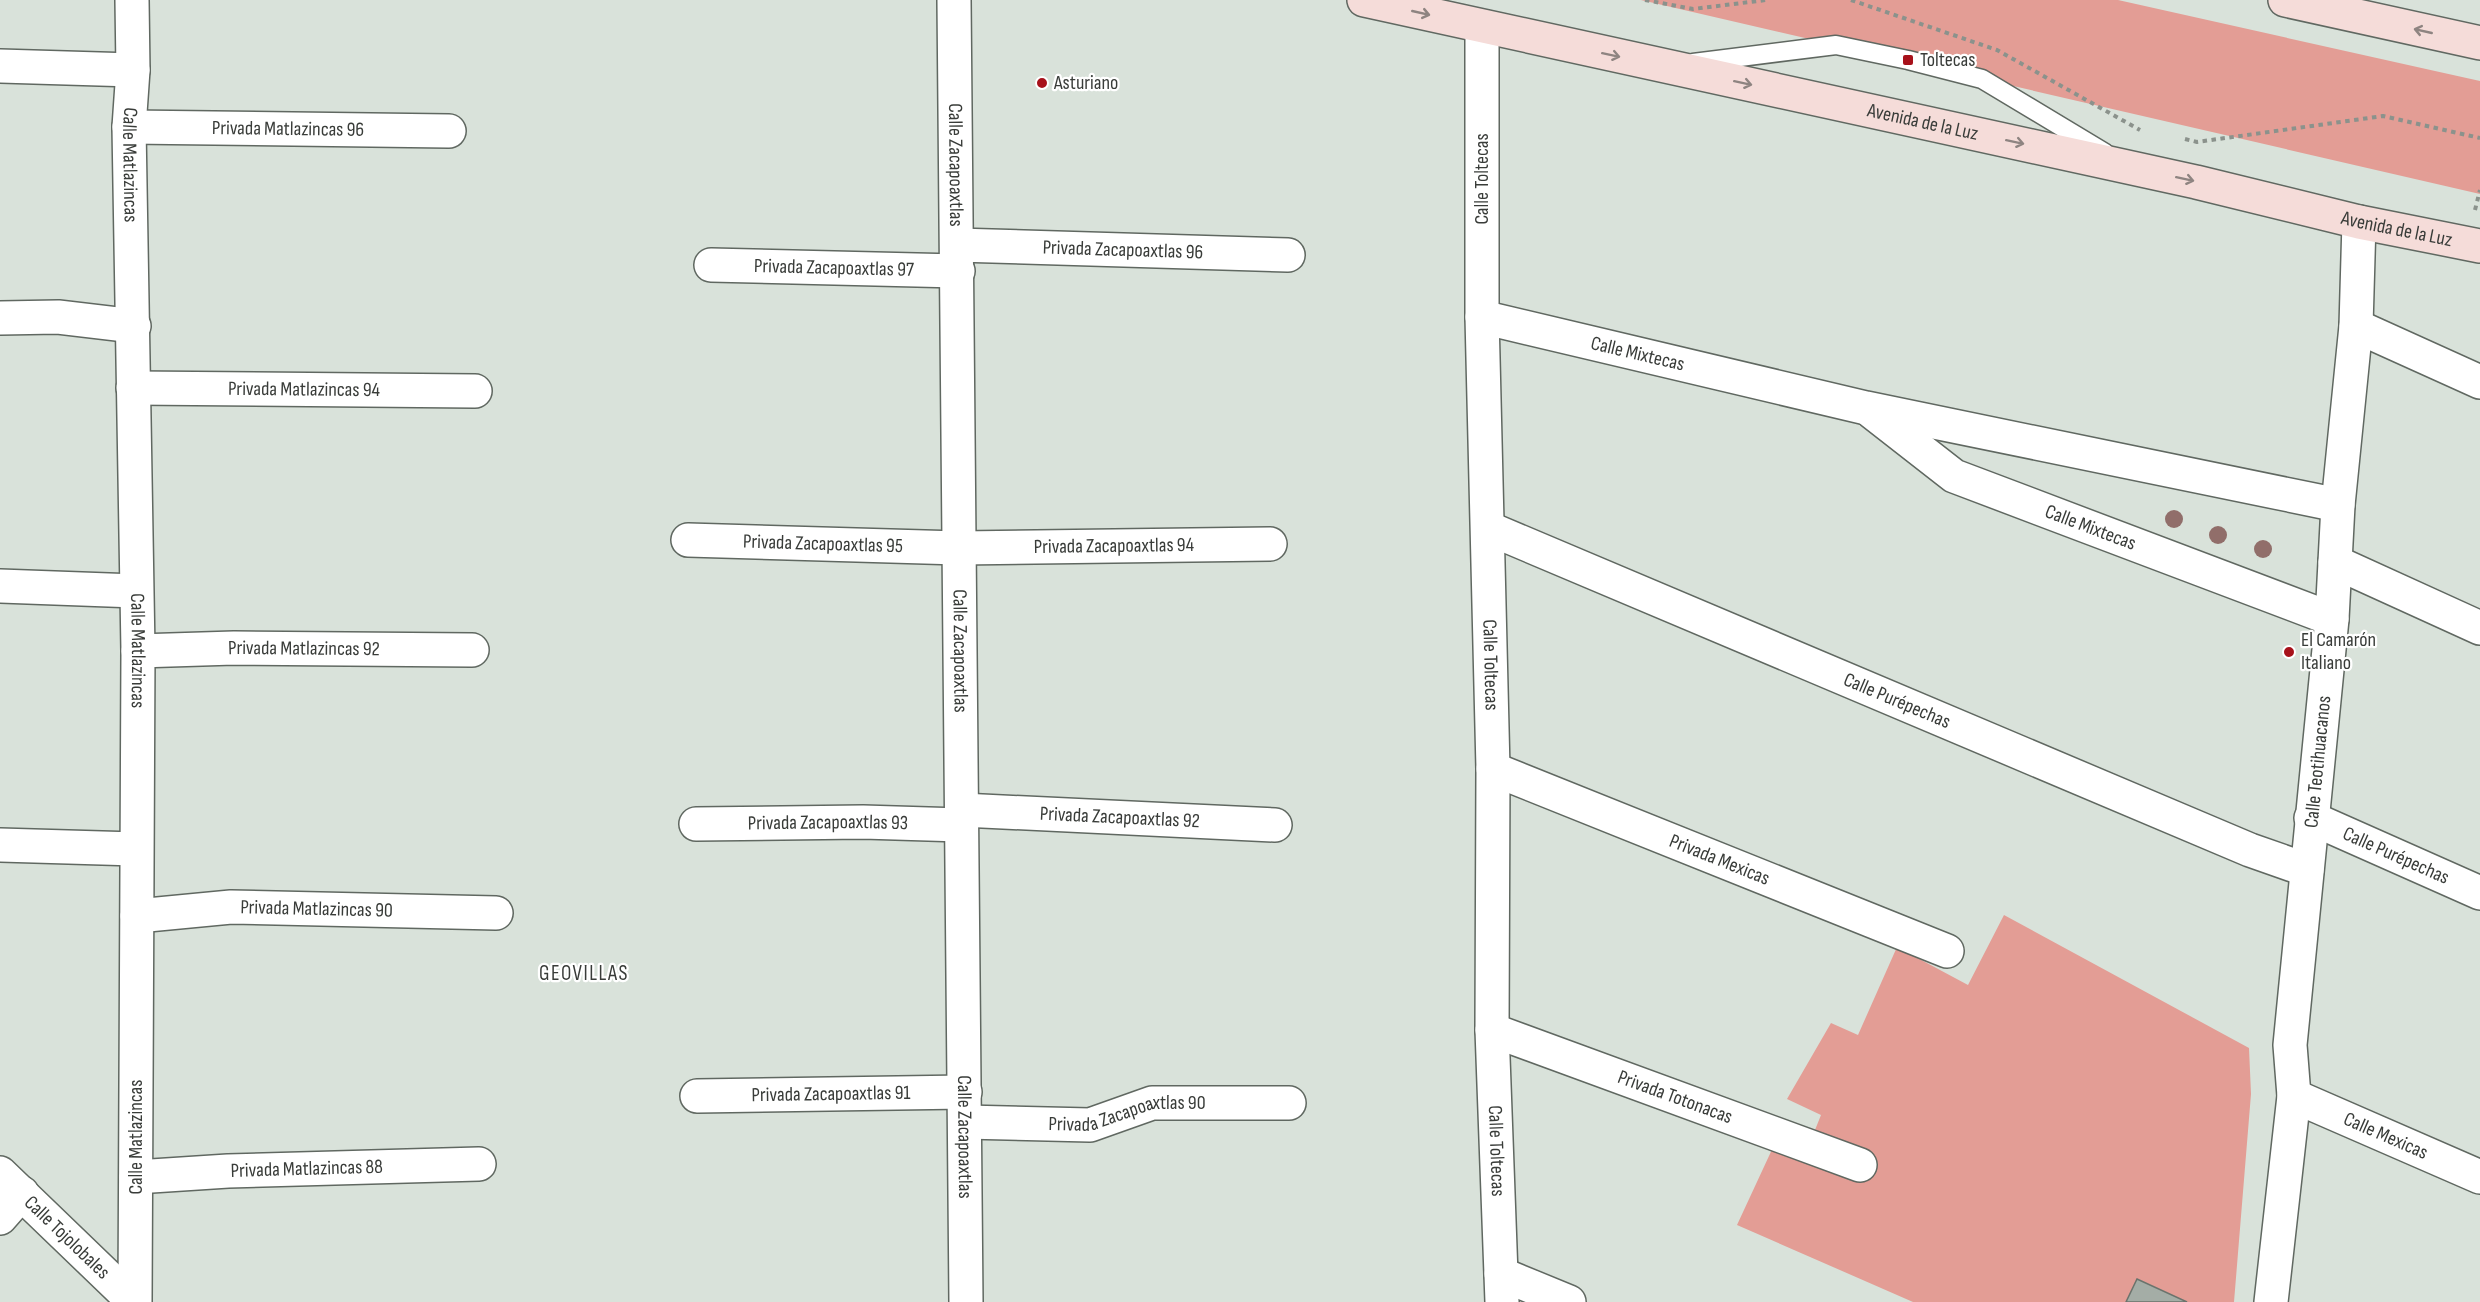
<svg xmlns="http://www.w3.org/2000/svg" width="2480" height="1302" viewBox="0 0 2480 1302" font-family="'Sofia Sans Condensed',sans-serif">
  <style>
    .green { fill: #e39d95 }
    .building { fill: #a4ada6; stroke: #6b736c; stroke-width: 1.5 }
    .lines { fill: none; stroke-linecap: round; stroke-linejoin: round }
    .service-casing { stroke: #606861; stroke-width: 21 }
    .minor-casing { stroke: #606861; stroke-width: 36 }
    .secondary-casing { stroke: #606861; stroke-width: 36 }
    .path { stroke: #8b928c; stroke-width: 4; stroke-dasharray: 4.5 4.5; stroke-linecap: butt }
    .service { stroke: #fff; stroke-width: 18 }
    .minor { stroke: #fff; stroke-width: 33 }
    .secondary { stroke: #f5dcd9; stroke-width: 33 }
    .tree { fill: #916e6a }
    .oneway { stroke: #8e8481 }
    .poi-dot { fill: #a7111a; stroke: #fff; stroke-width: 2 }
    .labels { text-anchor: middle; dominant-baseline: central; stroke-width: 4.5; stroke-linejoin: round; paint-order: stroke }
    .poi-label { font-size: 20px; fill: #393c39; stroke: #fff; text-anchor: start }
    .street-label { font-size: 20px; fill: #393c39; stroke: #fff }
    .neighbourhood-label { font-size: 21px; letter-spacing: 1.5px; fill: #393c39; stroke: #fff }
  </style>
  <rect width="100%" height="100%" fill="#d9e2da"/>
  <g class="green">
    <path d="M1641,0H2118L2435,71L2480,81V194Z"/>
    <path d="M2004,915L2249,1048L2251,1094L2234,1302H2187L2138,1279L2126,1302H1913L1737,1225L1782,1128L1811,1140L1821,1115L1787,1099L1831,1023L1858,1035L1897,947L1968,985Z"/>
  </g>
  <path class="building" d="M2137,1279L2187,1302H2126Z"/>
  <g class="lines">
    <g class="service-casing">
      <path id="service" d="M1693,63L1836,45L1908,60L1982,79L2105,153"/>
    </g>
    <g class="minor-casing">
      <g id="minor">
        <path id="s1" d="M132,0L133,70L129,127L138,651L135,1302"/>
        <path id="s2" d="M954,0L966,1302"/>
        <path id="s3" d="M1482,27V317L1493,769L1492,1030L1502,1302"/>
        <path d="M0,66L133,70"/>
        <path id="s4" d="M129,127L449,131"/>
        <path id="s5" d="M957,245L1288,255"/>
        <path id="s6" d="M711,265L958,271"/>
        <path id="s7" d="M1482,317L1866,408L2338,505"/>
        <path d="M0,318L58,317L134,326"/>
        <path d="M2356,326L2480,382"/>
        <path id="s8" d="M133,388L475,391"/>
        <path id="s9" d="M1872,412L1954,476L2332,619"/>
        <path id="s10" d="M1488,528L2250,850L2307,870"/>
        <path id="s11" d="M688,540L959,548L1270,544"/>
        <path d="M2335,562L2480,628"/>
        <path d="M0,586L136,591"/>
        <path id="s12" d="M138,651L234,648L472,650"/>
        <path id="s13" d="M1493,769L1947,951"/>
        <path id="s14" d="M962,810L1275,825"/>
        <path id="s15" d="M2311,818L2480,893"/>
        <path id="s16" d="M696,824L863,822L961,825"/>
        <path d="M0,845L136,849"/>
        <path id="s17" d="M137,916L231,907L496,913"/>
        <path id="s18" d="M1492,1030L1860,1165"/>
        <path id="s19" d="M697,1096L965,1092"/>
        <path id="s20" d="M2294,1096L2480,1177"/>
        <path id="s21" d="M965,1122L1090,1125L1152,1103H1289"/>
        <path id="s22" d="M0,1173L134,1302"/>
        <path id="s23" d="M136,1177L228,1171L479,1164"/>
        <path d="M0,1218L22,1193"/>
        <path d="M1501,1274L1569,1302"/>
        <path id="s24" d="M2271,1302L2294,1096L2290,1045L2332,619L2338,505L2356,326L2359,222"/>
      </g>
    </g>
    <g class="secondary-casing">
      <g id="secondary">
        <path id="s25" d="M1364,0L2196,182L2359,222L2480,246"/>
        <path d="M2285,0L2480,43"/>
      </g>
    </g>
    <g class="path">
      <path d="M1645,0L1693,9L1766,0"/>
      <path d="M1851,0L1997,50L2140,130"/>
      <path d="M2185,139L2197,142L2383,116L2480,138"/>
      <path d="M2475,210L2480,190"/>
    </g>
    <use href="#service" class="service"/>
    <use href="#minor" class="minor"/>
    <use href="#secondary" class="secondary"/>
  </g>
  <g class="tree">
    <circle cx="2174" cy="519" r="9"/>
    <circle cx="2218" cy="535" r="9"/>
    <circle cx="2263" cy="549" r="9"/>
  </g>
  <defs><path id="oneway-shaft" d="M-6 0H5M1.5-3L5.5 0L1.5 3" fill="none" stroke-width="1.6" stroke-linecap="round" stroke-linejoin="round" transform="scale(1.5)"/></defs>
  <g class="oneway">
    <use href="#oneway-shaft" transform="translate(1421 13) rotate(13)"/>
    <use href="#oneway-shaft" transform="translate(2423 31) rotate(-167)"/>
    <use href="#oneway-shaft" transform="translate(1611 55) rotate(12)"/>
    <use href="#oneway-shaft" transform="translate(1743 83) rotate(12)"/>
    <use href="#oneway-shaft" transform="translate(2015 142) rotate(12)"/>
    <use href="#oneway-shaft" transform="translate(2185 179) rotate(12)"/>
  </g>
  <g class="poi-dot">
    <rect x="1902" y="54" width="12" height="12" rx="3"/>
    <circle cx="1042" cy="83" r="6"/>
    <circle cx="2289" cy="652" r="6"/>
  </g>
  <g class="labels">
    <g class="poi-label">
      <text x="1920" y="60">Toltecas</text>
      <text x="1054" y="83">Asturiano</text>
      <text x="2301" y="640">El Camarón<tspan x="2301" dy="23">Italiano</tspan></text>
    </g>
    <g class="street-label">
      <text stroke="none"><textPath href="#s25" startOffset="572">Avenida de la Luz</textPath></text>
      <text stroke="none"><textPath href="#s4" startOffset="159">Privada Matlazincas 96</textPath></text>
      <text stroke="none"><textPath href="#s1" startOffset="165">Calle Matlazincas</textPath></text>
      <text stroke="none"><textPath href="#s2" startOffset="165">Calle Zacapoaxtlas</textPath></text>
      <text transform="translate(1482 179) rotate(-90)">Calle Toltecas</text>
      <text stroke="none"><textPath href="#s25" startOffset="1058">Avenida de la Luz</textPath></text>
      <text stroke="none"><textPath href="#s5" startOffset="166">Privada Zacapoaxtlas 96</textPath></text>
      <text stroke="none"><textPath href="#s6" startOffset="123">Privada Zacapoaxtlas 97</textPath></text>
      <text stroke="none"><textPath href="#s7" startOffset="160">Calle Mixtecas</textPath></text>
      <text stroke="none"><textPath href="#s8" startOffset="171">Privada Matlazincas 94</textPath></text>
      <text stroke="none"><textPath href="#s9" startOffset="250">Calle Mixtecas</textPath></text>
      <text stroke="none"><textPath href="#s11" startOffset="135">Privada Zacapoaxtlas 95</textPath></text>
      <text stroke="none"><textPath href="#s11" startOffset="426">Privada Zacapoaxtlas 94</textPath></text>
      <text stroke="none"><textPath href="#s12" startOffset="166">Privada Matlazincas 92</textPath></text>
      <text stroke="none"><textPath href="#s1" startOffset="651">Calle Matlazincas</textPath></text>
      <text stroke="none"><textPath href="#s2" startOffset="651">Calle Zacapoaxtlas</textPath></text>
      <text stroke="none"><textPath href="#s3" startOffset="638">Calle Toltecas</textPath></text>
      <text stroke="none"><textPath href="#s10" startOffset="444">Calle Purépechas</textPath></text>
      <text stroke="none"><textPath href="#s24" startOffset="543">Calle Teotihuacanos</textPath></text>
      <text stroke="none"><textPath href="#s14" startOffset="158">Privada Zacapoaxtlas 92</textPath></text>
      <text stroke="none"><textPath href="#s16" startOffset="132">Privada Zacapoaxtlas 93</textPath></text>
      <text stroke="none"><textPath href="#s15" startOffset="93">Calle Purépechas</textPath></text>
      <text stroke="none"><textPath href="#s13" startOffset="244">Privada Mexicas</textPath></text>
      <text stroke="none"><textPath href="#s17" startOffset="180">Privada Matlazincas 90</textPath></text>
      <text stroke="none"><textPath href="#s19" startOffset="134">Privada Zacapoaxtlas 91</textPath></text>
      <text stroke="none"><textPath href="#s18" startOffset="195">Privada Totonacas</textPath></text>
      <text stroke="none"><textPath href="#s21" startOffset="164">Privada Zacapoaxtlas 90</textPath></text>
      <text stroke="none"><textPath href="#s20" startOffset="100">Calle Mexicas</textPath></text>
      <text transform="translate(136 1137) rotate(-90)">Calle Matlazincas</text>
      <text stroke="none"><textPath href="#s2" startOffset="1137">Calle Zacapoaxtlas</textPath></text>
      <text stroke="none"><textPath href="#s3" startOffset="1124">Calle Toltecas</textPath></text>
      <text stroke="none"><textPath href="#s23" startOffset="171">Privada Matlazincas 88</textPath></text>
      <text stroke="none"><textPath href="#s22" startOffset="93">Calle Tojolobales</textPath></text>
    </g>
    <g class="neighbourhood-label">
      <text x="584" y="973">GEOVILLAS</text>
    </g>
  </g>
</svg>
